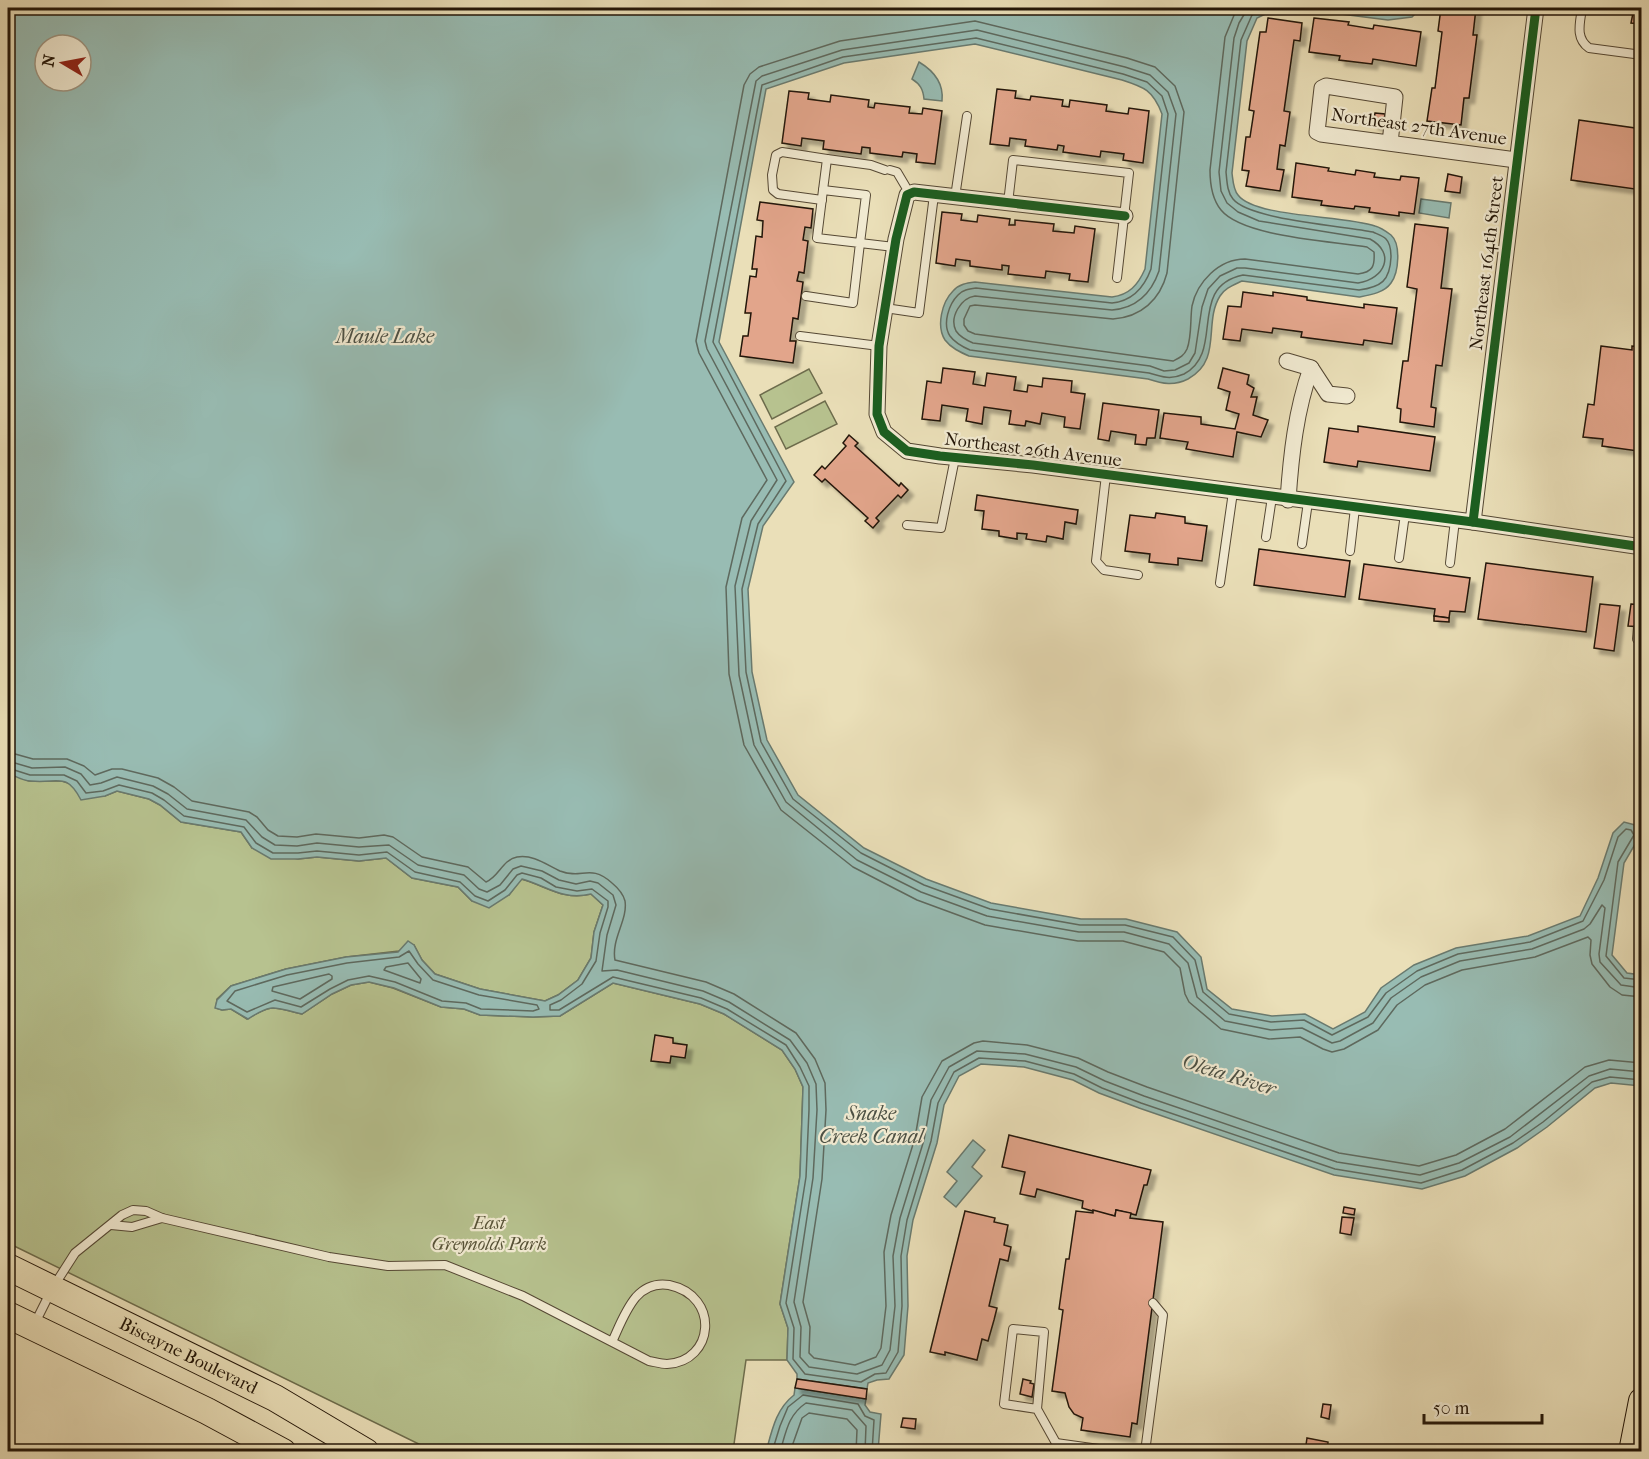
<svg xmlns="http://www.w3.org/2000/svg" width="1649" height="1459" viewBox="0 0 1649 1459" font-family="'IM FELL French Canon',serif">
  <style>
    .green { fill: #b7c28f; stroke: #6d6c4c; stroke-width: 1.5 }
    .water { fill: #98bcb3; stroke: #697a6f; stroke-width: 1.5; fill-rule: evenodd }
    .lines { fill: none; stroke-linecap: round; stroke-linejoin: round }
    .shore { stroke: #5e695e; stroke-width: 1.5 }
    .building { fill: #e2a58b; stroke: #231608; stroke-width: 1.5; filter: url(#shadow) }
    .lane-casing { stroke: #554834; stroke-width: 10 }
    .street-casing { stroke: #554834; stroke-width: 17 }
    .primary-casing { stroke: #231608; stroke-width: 28 }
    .lane { stroke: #f1ead1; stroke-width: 8 }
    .street { stroke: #f1ead1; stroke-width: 15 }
    .primary { stroke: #eadfb8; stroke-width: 26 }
    .cycleway-casing { stroke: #f1ead1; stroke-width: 13 }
    .cycleway { stroke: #1b5e20; stroke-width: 9 }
    .labels { text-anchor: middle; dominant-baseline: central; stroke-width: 4.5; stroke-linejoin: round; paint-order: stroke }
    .street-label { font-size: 18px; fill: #231608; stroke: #f1ead1 }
    .park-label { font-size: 18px; font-style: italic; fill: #575237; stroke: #f1ead1 }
    .water-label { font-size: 20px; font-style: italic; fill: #4c5044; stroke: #f1ead1 }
  </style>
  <defs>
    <filter id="shadow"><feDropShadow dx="5.5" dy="5.5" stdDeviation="1.5" flood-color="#0004"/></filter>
  </defs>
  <rect width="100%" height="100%" fill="#eadfb8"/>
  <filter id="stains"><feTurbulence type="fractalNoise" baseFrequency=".00333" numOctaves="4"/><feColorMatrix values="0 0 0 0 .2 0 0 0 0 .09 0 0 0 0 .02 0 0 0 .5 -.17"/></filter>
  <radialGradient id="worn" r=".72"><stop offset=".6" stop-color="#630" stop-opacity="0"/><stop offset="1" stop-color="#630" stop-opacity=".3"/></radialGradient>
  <g class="green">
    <path d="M809,369L822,393L772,419L760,395Z"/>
    <path d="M825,401L837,424L786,449L775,427Z"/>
    <path d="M8,773L29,781H62L105,796L117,791L149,799L160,805L181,822L241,832L252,848L298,859L317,857L359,861L386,858L412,878L458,887L472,901L509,895L521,879C547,886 563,901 591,894L603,905L594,932L591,958L578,980L558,995L545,1001L480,989L435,974L422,960L414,945L399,951L346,957L286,969L231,986L217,999L216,1008L222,1010L231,1009L247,1019C275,1002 274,1008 302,1014L332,994L351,985L369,982L393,988L441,1007L464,1009L480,1015L533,1017L560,1016L613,983L700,1004L724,1014L782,1050L795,1069L803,1087L800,1176L780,1304L788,1328L787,1360H746L733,1451H433L8,1243Z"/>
  </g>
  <g class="water">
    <path d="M8,8H1278L1257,18L1247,41L1232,173C1233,180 1233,189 1238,195C1255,218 1345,215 1375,226C1379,227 1387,232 1391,235C1401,244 1399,272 1391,283C1384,293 1370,295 1359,297L1242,281C1234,285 1225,288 1220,296C1203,323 1223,360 1188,379C1174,386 1163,384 1148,379L969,356C960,352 951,348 945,340C936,326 942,302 953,291C959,284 967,283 975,282L1112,297C1129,295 1138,285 1145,269L1162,114C1153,90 1144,87 1122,80L975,44L844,63L766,89L719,342L794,482L763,526L748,589L752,672L767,740L798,795L864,848L926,879L991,903L1081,919H1126L1177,932L1201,957L1207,989L1232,1009L1272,1016L1305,1014L1333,1029L1365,1012L1381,988L1414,965L1456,948L1528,936L1580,916L1598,878L1613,833L1624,822L1635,825L1641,834L1624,863L1612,955L1627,973L1641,975V1086L1611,1083L1595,1088L1547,1127L1517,1148L1465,1176L1422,1189L1334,1175L1139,1108L1099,1093L1073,1080L1024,1067L981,1064L959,1076L944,1105L937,1143L913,1220L907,1256L908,1306L904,1355L889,1379L877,1380L868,1383L867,1389L797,1379V1374L787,1360L788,1328L780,1304L800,1176L803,1087L795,1069L782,1050L724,1014L700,1004L613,983L560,1016L533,1017L480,1015L464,1009L441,1007L394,988L369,982L351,985L332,994L302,1014C274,1008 274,1002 248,1019L231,1009L222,1010L215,1008L217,1000L231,986L286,969L346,957L398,952L408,941L414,945L422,960L435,974L480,989L545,1001L558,995L578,980L591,958L594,932L603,905L591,894C563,901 547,886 522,879L509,895L489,908L472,901L458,887L412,878L386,858L359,861L317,857L298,859H271L252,848L241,832L181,822L160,805L149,799L117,791L105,796L81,800C66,771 58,784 31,781C23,781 15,776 8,773ZM45,45H81V81H45Z"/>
    <path d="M1293,8H1421L1412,17L1388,20Z"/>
    <path d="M919,62C934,71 944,83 942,101L924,99C923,89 920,84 912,79Z"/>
    <path d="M1421,199L1451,203L1449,218L1419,213Z"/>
    <path d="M973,1140L985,1150L972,1167L982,1176L956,1207L944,1197L957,1181L947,1172Z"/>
    <path d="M795,1388L866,1399L865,1405L870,1412L881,1414L878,1451L766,1452C772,1430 776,1409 794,1395Z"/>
  </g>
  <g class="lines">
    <g class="shore">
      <path d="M1237,8L1225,37L1210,170C1210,183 1212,199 1221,210C1243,237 1332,241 1367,247L1374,252C1375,266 1373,272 1358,274L1245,259C1219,259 1197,282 1192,306C1190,320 1192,336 1187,349C1184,356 1179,358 1173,361L975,334L968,331L964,325V319L970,306L975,305L1113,319C1141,317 1160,300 1167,273L1184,112L1175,86L1155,67L1127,58L975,21L840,41L759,67L750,74L744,85L696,341L699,353L767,480L742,518L726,587L729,674L744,745L781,810L853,867L917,900L985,925L1078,941H1123L1164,952L1180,968L1185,994L1189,1002L1221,1029L1269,1039L1300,1037L1323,1049L1332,1052L1344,1049L1378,1030L1397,1005L1425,985L1462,970L1535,957L1588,937L1591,940L1590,955L1592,964L1610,987L1622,995L1642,997"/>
      <path d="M1248,8L1239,23L1234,38L1219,172L1221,191L1227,203L1238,212L1259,221L1370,239C1396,253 1385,279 1358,283L1245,268H1237L1220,276L1208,289L1202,307L1195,353L1189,363L1175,370L1164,371L1150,366L973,343C966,340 960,337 956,331C949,317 961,298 975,296L1112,310C1137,308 1151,294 1159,271L1176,114L1168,92L1150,75L1125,67L977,30L842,50L762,76L756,81L705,341L707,349L777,480L751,521L735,586L739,675L754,745L786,802L857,860L921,892L987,916L1079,932H1124L1169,944L1188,963L1197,997L1225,1021L1271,1030L1302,1028L1332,1043L1340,1041L1373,1023L1391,998L1421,977L1460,961L1532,949L1584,929L1590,924L1602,905L1605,908L1599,954L1600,962L1621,985L1642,988"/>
      <path d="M1264,8L1252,15L1241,40L1226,172C1227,181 1227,192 1233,199C1250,220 1344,226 1373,232C1377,234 1383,236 1386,239C1390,243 1391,251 1391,257C1390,281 1381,287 1359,290L1243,275C1186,287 1226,352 1184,374C1171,380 1162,377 1149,373L970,350C963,347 955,343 950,336C942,324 949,304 958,295C962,290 969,289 976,288L1112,303C1132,301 1144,288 1151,269L1168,114L1162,96L1147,82L1123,74L976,38L843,57L762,85L713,342L786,481L758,524L742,589L746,672L761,742L793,799L861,853L924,885L990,909L1080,925H1125L1173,937L1195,960L1203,992L1229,1014L1271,1022L1304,1020L1332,1035L1368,1017L1386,993L1417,971L1458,954L1530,942L1583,921L1604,880L1618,837L1626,829L1631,830L1634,835L1618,862L1606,956L1624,978L1642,980"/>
      <path d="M1340,8C1358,10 1399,19 1413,8"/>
      <path d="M8,752L33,759H67L84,766L95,775L112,769H122L158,778L174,787L192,801L249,812L257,817L268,830L278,836L297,837L316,834L359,838L384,835L393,837L422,857L468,867L486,882C499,877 502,860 517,857C533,854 547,865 560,871C582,880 590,863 612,883C618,888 623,893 625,901C628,920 611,939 615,960L706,982L734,994L796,1033L815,1059L825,1083L826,1110L822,1179L803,1302L810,1327L809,1353L814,1358L855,1365L876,1357L881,1348L886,1306L884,1252L891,1215L915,1138L922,1097L942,1061L974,1043L983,1041L1027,1045L1078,1058L1108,1072L1147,1087L1339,1153L1419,1166L1456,1155L1505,1129L1585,1067L1609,1060L1642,1063"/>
      <path d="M8,761L32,768L65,767L81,774L90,785L101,783L117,777L153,786L168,794L187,809L246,820L262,837L275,845L297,846L317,843L359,847L389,845L418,865L464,875L479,889L487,892L500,885L513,869L521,866L542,871L559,880L576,884L590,881L598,883L613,895L616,905L607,935L602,971L617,970L703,991L729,1002L790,1040L807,1063L816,1084L817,1110L813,1178L794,1302L801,1327L800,1357L809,1367L857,1374L882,1365L890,1350L895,1306L893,1256L900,1218L924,1140L931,1100L949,1067L977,1051L1025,1054L1076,1067L1105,1081L1144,1096L1337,1162L1420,1175L1459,1163L1510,1137L1589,1076L1610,1069L1642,1072"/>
      <path d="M8,768L30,775H64L77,781L86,793L103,791L119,785L152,793L164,800L184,816L244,827L256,843L273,853H298L317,851L359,855L387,852L415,872L460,882L475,896L488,901L505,890L517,875L522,873L541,878L556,887L577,891L592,889L608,901V907L600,933L596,961L582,984L561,1000L550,1005V1010H559L613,977L701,998L727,1009L786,1045L800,1067L809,1086V1110L806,1177L786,1303L794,1328L793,1359L805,1374L861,1382L875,1374L886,1373L898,1352L902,1306L901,1256L907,1220L931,1141L938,1103L954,1072L979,1058L1025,1061L1074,1074L1102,1088L1141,1103L1335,1169L1421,1183L1462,1170L1513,1143L1543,1122L1592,1082L1610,1077L1642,1080"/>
      <path d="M409,951L418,964L433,980L479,995L537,1005L539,1009L533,1011L481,1009L466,1003L442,1001L395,982L369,976L348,980L330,989L301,1007L275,1000L247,1012L227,1001L235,991L287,975L347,963L399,957Z"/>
      <path d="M408,963L421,979L420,983L384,970L386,967Z"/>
      <path d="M329,974L332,976V979L300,999L272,991L273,987Z"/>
      <path d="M772,1452L780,1426L788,1407L803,1395L858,1404L865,1416L874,1420L872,1452"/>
      <path d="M780,1452C786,1432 788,1415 806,1403L852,1410L866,1426L865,1452"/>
      <path d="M790,1452L802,1418L809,1413L847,1419L857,1430L856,1452"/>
    </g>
  </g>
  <g class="building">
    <path d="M1441,8H1476L1473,35H1477L1469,98H1464L1461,125L1427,121L1432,88H1435L1442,32L1438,31Z"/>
    <path d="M1634,8H1642V24L1631,23Z"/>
    <path d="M1268,18L1302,23L1300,41L1294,40L1284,111L1290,112L1285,146L1280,145L1277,169L1284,170L1280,191L1246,186L1249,171L1242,170L1246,137H1250L1254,111L1249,110L1260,32H1266Z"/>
    <path d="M1314,18L1349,22L1348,25L1373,29L1374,25L1421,32L1416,66L1373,59L1372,64L1339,60L1340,56L1309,52Z"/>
    <path d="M997,89L1016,91L1015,98L1030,100L1031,96L1063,100L1062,106L1069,107L1070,100L1107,105L1106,111L1128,114L1129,108L1149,111L1143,163L1123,160L1124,154L1101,151L1100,157L1063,152L1064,146L1058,145L1057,150L1025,146L1026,140L1010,138L1009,146L990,144Z"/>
    <path d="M789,91L809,93L808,99L830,102L831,95L869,100L868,107L874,108L875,103L910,107L909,113L922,114L923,108L942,111L935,164L916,162L917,154L903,152L902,157L870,153V148L862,147L861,154L823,149L824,141L802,138L801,146L782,143Z"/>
    <path d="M1375,113L1385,114L1383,126L1373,124Z"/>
    <path d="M1579,120L1642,129V190L1571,180Z"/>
    <path d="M1296,163L1329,168L1328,171L1355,175L1356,170L1375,173L1374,177L1400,180L1401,176L1419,178L1414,214L1399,212V216L1369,212L1370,208L1355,206L1354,209L1321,205L1322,201L1292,197Z"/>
    <path d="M1448,174L1462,177L1460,193L1445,191Z"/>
    <path d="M760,202L813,209L811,228L805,227L803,240L808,241L804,273L799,272L797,281L803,282L798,319L793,318L790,341H796L793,363L740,356L743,336H748L751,313H745L750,276L756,277L757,269H752L756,236L762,237L763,221L757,220Z"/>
    <path d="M942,212L962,214L961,220L977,222L978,215L1010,219L1009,225H1015V220L1054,224L1053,231L1074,233L1075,226L1095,229L1088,282L1069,280L1070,274L1046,271L1045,278L1008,274L1009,266L1002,265V270L970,266V261L956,259L955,266L936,263Z"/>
    <path d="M1415,224L1448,228L1441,288L1452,289L1442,366L1436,365L1431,407L1436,408L1434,427L1400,422L1401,409L1397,408L1403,361H1408L1417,289L1407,287Z"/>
    <path d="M1243,292L1273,296V292L1307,297V300L1364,308V304L1397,308L1392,344L1364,340L1363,345L1301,337L1302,332L1273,328L1272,333L1242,329L1240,341L1223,339L1228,306L1241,307Z"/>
    <path d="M1601,346L1632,350V346L1642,347V444H1639L1638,451L1602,446L1603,439L1583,437L1588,404L1594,405Z"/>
    <path d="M943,368L975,372L973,384L985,386L987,373L1016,377L1014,390L1027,392L1028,385L1042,387L1043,378L1072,381L1071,392L1085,394L1080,429L1064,427L1065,417L1042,413L1040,424L1026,421L1025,426L1009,424L1011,411L984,407L982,424L966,421L968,409L942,405L940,421L922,419L927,381L941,383Z"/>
    <path d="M1223,368L1249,375L1247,384L1254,388L1251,397H1257L1253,415L1268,420L1261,437L1237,432L1233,457L1186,449L1188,442L1160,438L1164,413L1201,417V424L1235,429L1239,414L1226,410L1230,392L1218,388Z"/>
    <path d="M1103,403L1159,410L1155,438H1147L1146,445L1135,444L1136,435L1111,431L1109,441L1098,439Z"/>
    <path d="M1358,426L1435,437L1430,471L1358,461L1357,467L1324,462L1329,428L1358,432Z"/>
    <path d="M849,435L858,443L855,446L899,486L901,483L908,490L901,498L898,495L876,518L879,521L873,528L865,521L868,518L825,479L822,482L814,475L822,466L825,469L846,446L843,443Z"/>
    <path d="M977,495L1078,510L1076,524L1065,522L1063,539L1047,536L1046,542L1026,539L1027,534L1017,533V539L999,536V531L982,529L984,511L975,510Z"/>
    <path d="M1156,513L1185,517V523L1207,526L1202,561L1178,558V565L1149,562L1150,554L1125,551L1130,515L1155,518Z"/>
    <path d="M1259,549L1350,561L1345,597L1254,585Z"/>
    <path d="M1486,563L1593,577L1586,632L1478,619Z"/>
    <path d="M1364,564L1470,578L1465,612L1450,611L1449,618L1434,616L1435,609L1359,599Z"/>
    <path d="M1600,604L1620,606L1614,651L1594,648Z"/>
    <path d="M1631,604L1642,605V627L1628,626Z"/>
    <path d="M1434,616L1449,618V622L1434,621Z"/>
    <path d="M655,1035L673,1038V1043L687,1045L685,1058L671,1056L670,1063L651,1061Z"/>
    <path d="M1009,1135L1151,1170L1147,1185H1144L1136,1215L1116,1210L1115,1216L1103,1214L1082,1208L1083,1201L1037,1189L1035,1197L1020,1194L1025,1172L1002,1167Z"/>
    <path d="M1344,1207L1355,1209L1354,1215L1343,1213Z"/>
    <path d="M1093,1210L1115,1216L1116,1210L1131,1213L1130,1218L1163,1222L1137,1424L1132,1423L1130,1437L1081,1430L1083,1418L1074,1414L1069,1407L1065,1393L1052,1391L1063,1310L1059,1309L1066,1259H1069L1076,1211L1093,1213Z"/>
    <path d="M965,1211L995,1218L994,1222L1008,1225L1004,1245L1011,1247L1008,1261L1000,1259L989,1306L997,1308L994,1320L988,1341L982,1339L977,1360L945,1352V1355L930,1352Z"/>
    <path d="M1342,1217L1354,1218L1351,1235L1340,1233Z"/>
    <path d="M797,1379L867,1389L866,1399L795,1388Z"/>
    <path d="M1023,1379L1031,1381L1030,1383L1034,1384L1032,1397L1020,1394Z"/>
    <path d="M1323,1404L1331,1405L1329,1419L1321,1417Z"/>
    <path d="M903,1418L916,1419L915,1429L901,1427Z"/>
    <path d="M1307,1438L1328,1442L1327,1452H1305Z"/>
  </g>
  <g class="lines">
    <g class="lane-casing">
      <g id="lane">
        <path d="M1582,8C1580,23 1575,38 1589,48L1642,55"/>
        <path d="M827,159L871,165L885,170"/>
        <path d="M890,170L897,172L910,194"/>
        <path d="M955,197L967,116"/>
        <path d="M822,200L778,194L773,190L772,175L776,155L782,152L827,159L823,190"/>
        <path d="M1008,203L1013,160L1129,173L1117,278"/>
        <path d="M806,296L853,303L860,243L817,238L823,190L866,195L860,243L894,247"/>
        <path d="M885,308L919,313L934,195"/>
        <path d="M800,336L879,346"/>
        <path d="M1106,475L1096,561L1104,570L1138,575"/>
        <path d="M907,525L941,528L955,458"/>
        <path d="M1266,537L1272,497"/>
        <path d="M1302,544L1308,502"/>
        <path d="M1350,551L1355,508"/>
        <path d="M1399,558L1405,514"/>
        <path d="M1450,563L1455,520"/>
        <path d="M1220,583L1233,492"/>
        <path d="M1638,628L1637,639H1642"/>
        <path d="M111,1225L132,1227L162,1218"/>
        <path d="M35,1323L52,1289L75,1253L122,1215L133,1210L146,1211L162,1218L329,1257L388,1266L445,1265L523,1296L649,1361C655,1362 661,1364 667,1364C714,1362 721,1296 669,1285C656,1283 645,1287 636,1297C625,1310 619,1327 612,1342"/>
        <path d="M1037,1409L1004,1404L1013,1329L1044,1332L1037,1409L1056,1443"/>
        <path d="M1056,1443L1120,1452"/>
        <path d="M1145,1452L1163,1315L1153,1303"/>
      </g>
    </g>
    <g class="street-casing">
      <g id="street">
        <path d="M1390,143L1395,97L1326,86L1322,88L1317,132L1321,134L1516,160"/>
        <path d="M1125,216L914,192L907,195L896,239L879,346L877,414L884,432L907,451L940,456L1033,465L1473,522L1642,547"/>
        <path d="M1287,361L1311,368L1328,394L1347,396"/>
        <path d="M1288,500C1291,455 1296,410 1311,368"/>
        <path d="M1473,522L1536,8"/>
      </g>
    </g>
    <g class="primary-casing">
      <g id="primary">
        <path id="s1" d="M8,1267L275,1398L366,1452"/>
        <path d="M8,1315L207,1411L283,1452"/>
        <path d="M1632,1452L1642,1401"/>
      </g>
    </g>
    <use href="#lane" class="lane"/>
    <use href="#street" class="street"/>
    <use href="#primary" class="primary"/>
    <g class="cycleway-casing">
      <g id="cycleway">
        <path d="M1125,216L914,192L907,195L896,239L879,346L877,414L884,432L907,451L940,456L1033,465L1473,522L1642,547"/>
        <path d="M1473,522L1536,8"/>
      </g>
    </g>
    <use href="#cycleway" class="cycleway"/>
  </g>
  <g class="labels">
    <g class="street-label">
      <text transform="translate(1419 127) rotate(8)">Northeast 27th Avenue</text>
      <text transform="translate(1487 263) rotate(-83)">Northeast 164th Street</text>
      <text transform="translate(1033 450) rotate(7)">Northeast 26th Avenue</text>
      <text stroke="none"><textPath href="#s1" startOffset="201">Biscayne Boulevard</textPath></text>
    </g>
    <g class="park-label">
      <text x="489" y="1223">East<tspan x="489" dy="21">Greynolds Park</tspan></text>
    </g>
    <g class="water-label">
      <text x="385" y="336">Maule Lake</text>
      <text transform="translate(1229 1075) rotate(17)">Oleta River</text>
      <text x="871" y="1113">Snake<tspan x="871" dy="23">Creek Canal</tspan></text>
    </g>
  </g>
  <rect width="1649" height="1459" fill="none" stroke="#eadfb8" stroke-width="30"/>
  <rect x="9" y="9" width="1631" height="1441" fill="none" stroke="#231608" stroke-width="3"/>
  <rect x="15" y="15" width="1619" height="1429" fill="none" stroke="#231608" stroke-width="1.5"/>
  <g transform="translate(63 63) rotate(280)"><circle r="28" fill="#f1ead1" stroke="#9f9581" stroke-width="1.5"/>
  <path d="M0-4.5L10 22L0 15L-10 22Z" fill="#8f2418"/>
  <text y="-9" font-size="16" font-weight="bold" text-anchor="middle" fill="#231608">N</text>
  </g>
  <path d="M1424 1414v9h118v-9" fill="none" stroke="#231608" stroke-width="3"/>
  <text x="1433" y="1414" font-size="18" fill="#231608" stroke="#f1ead1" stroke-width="4.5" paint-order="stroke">50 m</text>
  <rect width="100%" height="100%" filter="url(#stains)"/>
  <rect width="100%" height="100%" fill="url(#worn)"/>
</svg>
